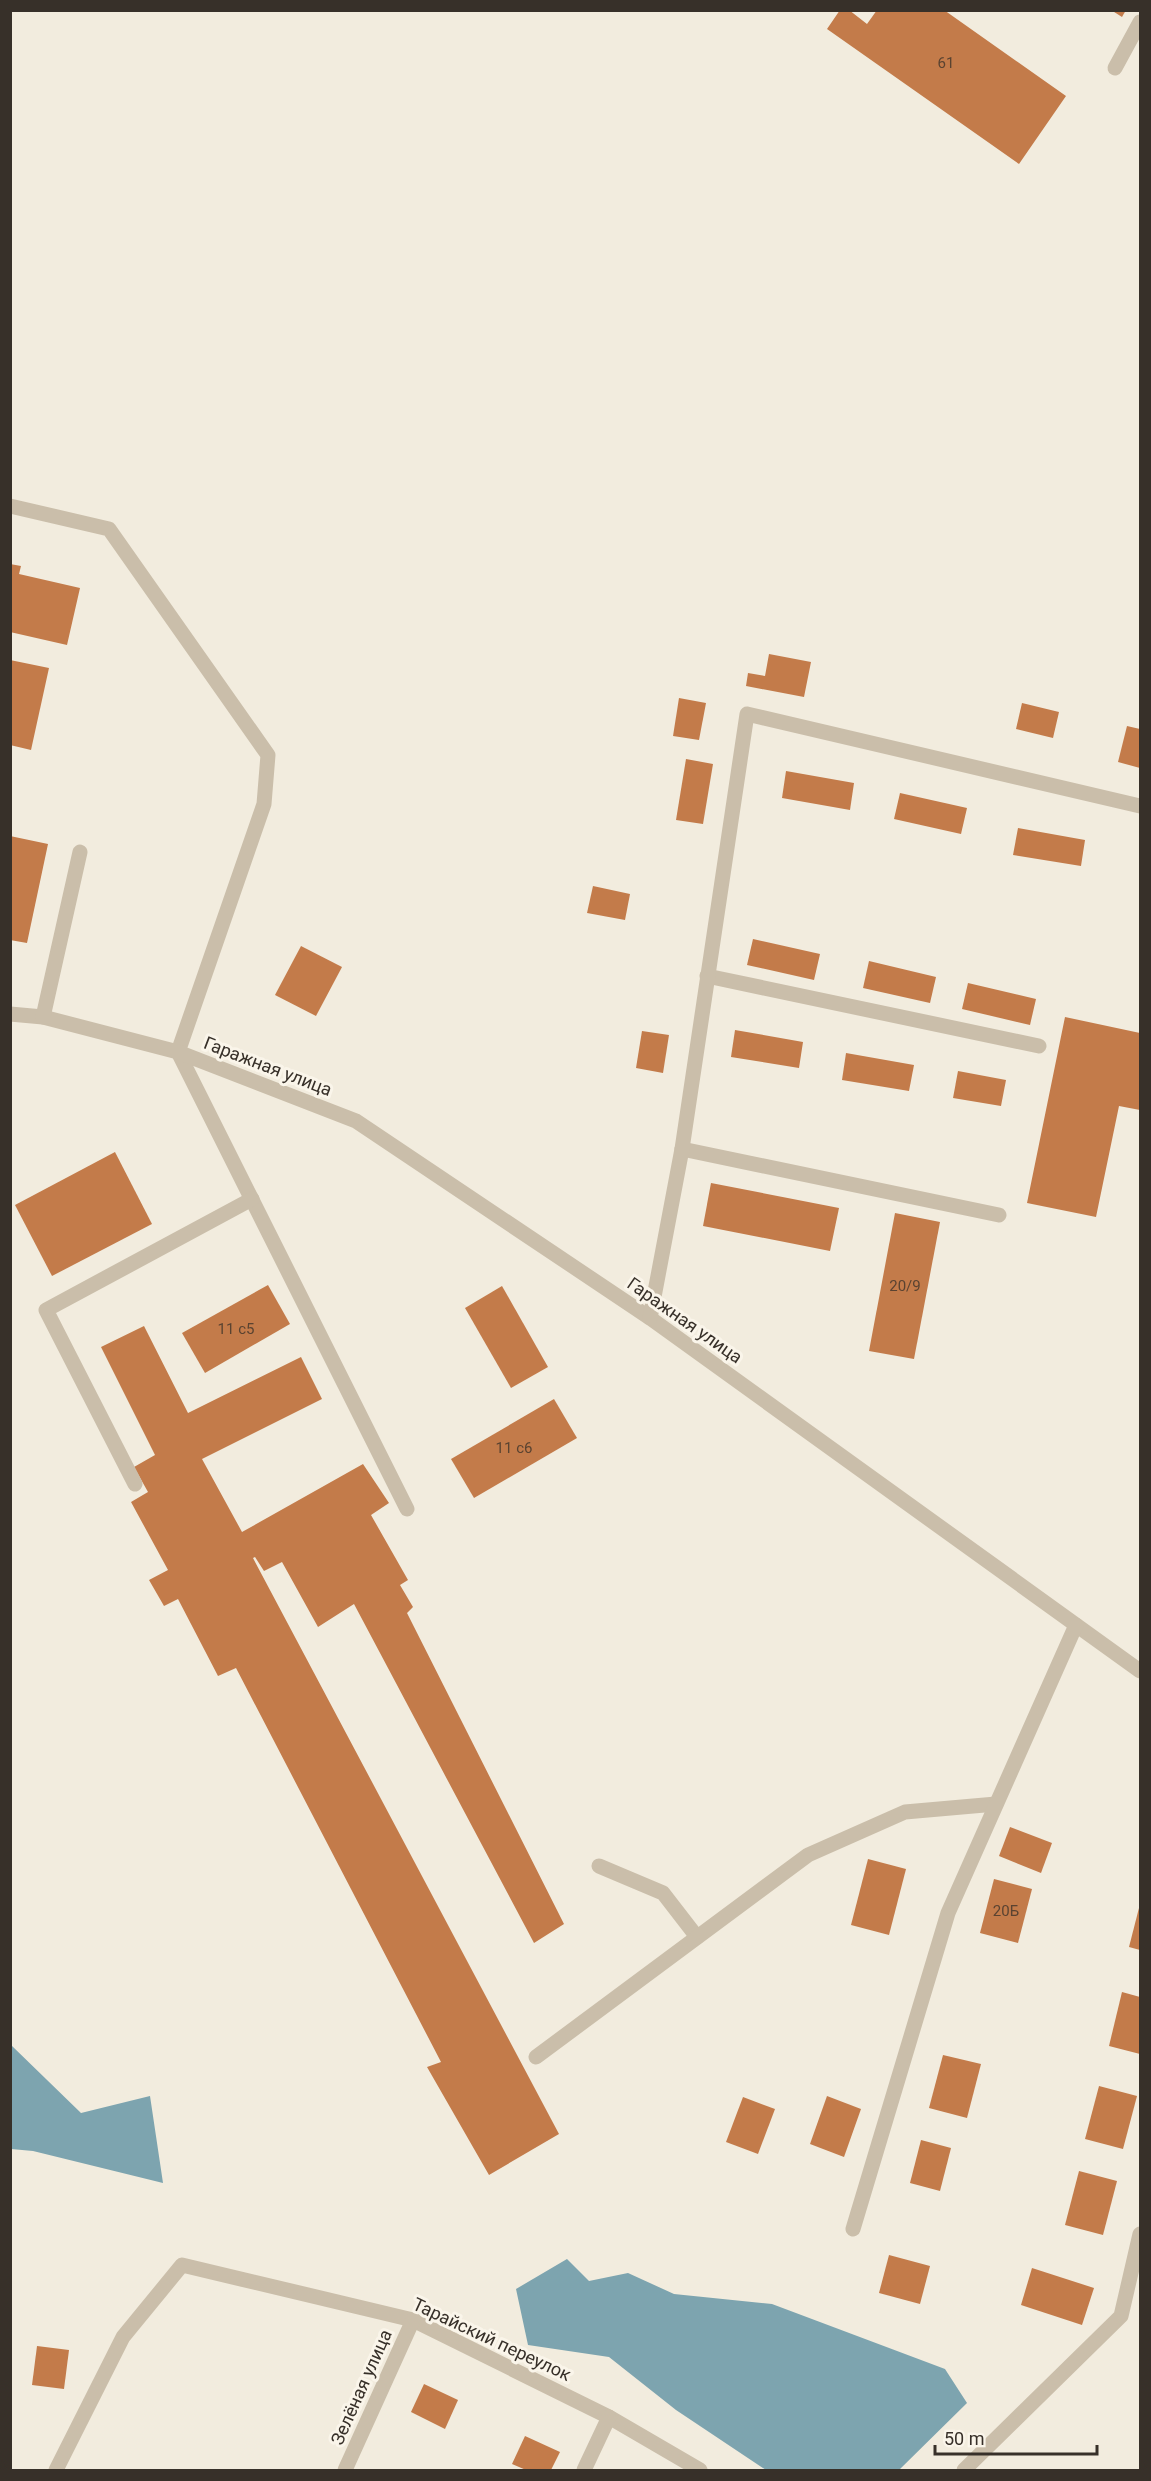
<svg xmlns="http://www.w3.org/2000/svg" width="1151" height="2481" viewBox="0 0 1151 2481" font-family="Roboto,sans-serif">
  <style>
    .water { fill: #7da4af }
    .building { fill: #c37b4a }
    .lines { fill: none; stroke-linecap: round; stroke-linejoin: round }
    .minor { stroke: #cabeaa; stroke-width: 15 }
    .labels { text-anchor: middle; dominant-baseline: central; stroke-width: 6; stroke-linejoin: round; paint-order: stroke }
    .number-label { font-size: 15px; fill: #5a4331 }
    .street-label { font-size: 18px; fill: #373029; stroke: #faf5ea }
  </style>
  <rect width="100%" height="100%" fill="#f2ecde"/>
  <g class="water">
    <path d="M11,2045L81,2113L150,2096L163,2183L33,2151L11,2149Z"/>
    <path d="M567,2259L589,2281L628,2273L674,2294L772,2304L945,2369L967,2403L899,2470H766L676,2410L609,2357L528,2345L516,2289Z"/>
  </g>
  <g class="building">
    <path d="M840,10H849L867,24L877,10H944L1066,96L1019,164L827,29Z"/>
    <path d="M1111,10H1126L1122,17Z"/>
    <path d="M10,564L21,566L19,574L80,588L67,645L10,632Z"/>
    <path d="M769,654L811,662L804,697L746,686L748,673L765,676Z"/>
    <path d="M10,660L49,668L31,750L10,745Z"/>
    <path d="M679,698L706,703L699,740L673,736Z"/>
    <path d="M1022,703L1059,712L1053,738L1016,729Z"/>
    <path d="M1127,726L1140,729V768L1118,762Z"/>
    <path d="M686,759L713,764L703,824L676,820Z"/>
    <path d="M786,771L854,783L850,810L782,798Z"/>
    <path d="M900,793L967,808L961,834L894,819Z"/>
    <path d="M1018,828L1085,840L1081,866L1013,855Z"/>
    <path d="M10,836L48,844L27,943L10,940Z"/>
    <path d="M593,886L630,894L625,920L587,913Z"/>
    <path d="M753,939L820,954L814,980L747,965Z"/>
    <path d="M301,946L342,967L316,1016L275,995Z"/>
    <path d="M869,961L936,977L930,1003L863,988Z"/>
    <path d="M968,983L1036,999L1030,1025L962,1009Z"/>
    <path d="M1065,1017L1140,1033V1110L1119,1106L1096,1217L1027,1203Z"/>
    <path d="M735,1030L803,1042L799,1068L731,1057Z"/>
    <path d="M642,1031L669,1035L663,1073L636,1068Z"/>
    <path d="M846,1053L914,1065L909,1091L842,1080Z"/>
    <path d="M958,1071L1006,1080L1001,1106L953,1098Z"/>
    <path d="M115,1152L152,1224L52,1276L15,1205Z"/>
    <path d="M711,1183L839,1208L830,1251L703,1226Z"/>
    <path d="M895,1213L940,1222L914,1359L869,1351Z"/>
    <path d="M268,1285L290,1324L205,1373L182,1333Z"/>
    <path d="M502,1286L548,1367L511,1388L465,1308Z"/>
    <path d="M144,1326L188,1413L301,1357L322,1399L202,1459L242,1532L363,1464L389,1503L371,1515L408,1580L400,1585L413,1607L407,1613L564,1924L534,1943L354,1604L318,1627L282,1562L264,1571L255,1557L253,1558L559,2134L489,2175L427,2067L441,2062L236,1668L218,1676L178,1599L164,1606L149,1580L168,1570L131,1502L148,1492L134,1467L155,1455L101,1347Z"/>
    <path d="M554,1399L577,1438L474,1498L451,1459Z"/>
    <path d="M1010,1827L1052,1843L1041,1873L999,1856Z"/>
    <path d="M868,1859L906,1869L889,1935L851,1925Z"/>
    <path d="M994,1879L1032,1889L1018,1943L980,1933Z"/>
    <path d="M1140,1904V1950L1129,1947Z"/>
    <path d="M1122,1992L1140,1997V2054L1109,2046Z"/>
    <path d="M943,2055L981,2064L967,2118L929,2108Z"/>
    <path d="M1099,2086L1137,2096L1123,2149L1085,2139Z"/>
    <path d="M827,2096L861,2109L844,2157L810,2144Z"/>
    <path d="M743,2097L775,2109L758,2154L726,2142Z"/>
    <path d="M921,2140L951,2148L940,2191L910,2183Z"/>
    <path d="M1079,2171L1117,2181L1103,2235L1065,2225Z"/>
    <path d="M889,2255L930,2266L920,2304L879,2293Z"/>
    <path d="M1032,2268L1094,2288L1082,2325L1021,2305Z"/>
    <path d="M37,2346L69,2350L64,2389L32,2385Z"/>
    <path d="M424,2384L458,2400L445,2429L411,2412Z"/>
    <path d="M525,2436L560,2452L551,2470H526L512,2464Z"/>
  </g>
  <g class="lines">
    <g class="minor">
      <path d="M1115,68L1140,22"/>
      <path d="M10,506L109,529L268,755L264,804L178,1052L407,1509"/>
      <path d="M707,976L1039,1046"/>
      <path d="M10,1014L43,1017L178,1052L356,1121L650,1318L1140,1671"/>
      <path d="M43,1017L80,852"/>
      <path d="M682,1149L999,1215"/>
      <path d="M650,1318L682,1149L747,714L1140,806"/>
      <path d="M135,1484L46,1310L252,1199"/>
      <path d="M599,1866L663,1893L697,1937"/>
      <path d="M536,2057L808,1855L905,1812L996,1804"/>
      <path d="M853,2229L948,1913L1076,1625"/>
      <path d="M56,2470L123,2337L182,2265L413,2320L609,2417L700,2470"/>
      <path d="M345,2470L413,2320"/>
      <path d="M584,2470L609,2417"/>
      <path d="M964,2470L1121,2316L1140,2234"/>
    </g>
  </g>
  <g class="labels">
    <g class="number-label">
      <text x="946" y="63">61</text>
      <text x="905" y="1286">20/9</text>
      <text x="236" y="1329">11 с5</text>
      <text x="514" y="1448">11 с6</text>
      <text x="1006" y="1911">20Б</text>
    </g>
    <g class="street-label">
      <text transform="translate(268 1066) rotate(21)">Гаражная улица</text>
      <text transform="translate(685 1320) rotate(35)">Гаражная улица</text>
      <text transform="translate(492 2339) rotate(25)">Тарайский переулок</text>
      <text transform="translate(361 2387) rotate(-66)">Зелёная улица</text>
    </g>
  </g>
  <rect width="1151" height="2481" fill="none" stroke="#373029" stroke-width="24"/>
  <path d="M935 2445v9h162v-9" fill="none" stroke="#373029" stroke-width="3"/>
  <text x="944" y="2445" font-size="18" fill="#373029" stroke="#faf5ea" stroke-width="4.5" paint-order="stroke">50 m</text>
</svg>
